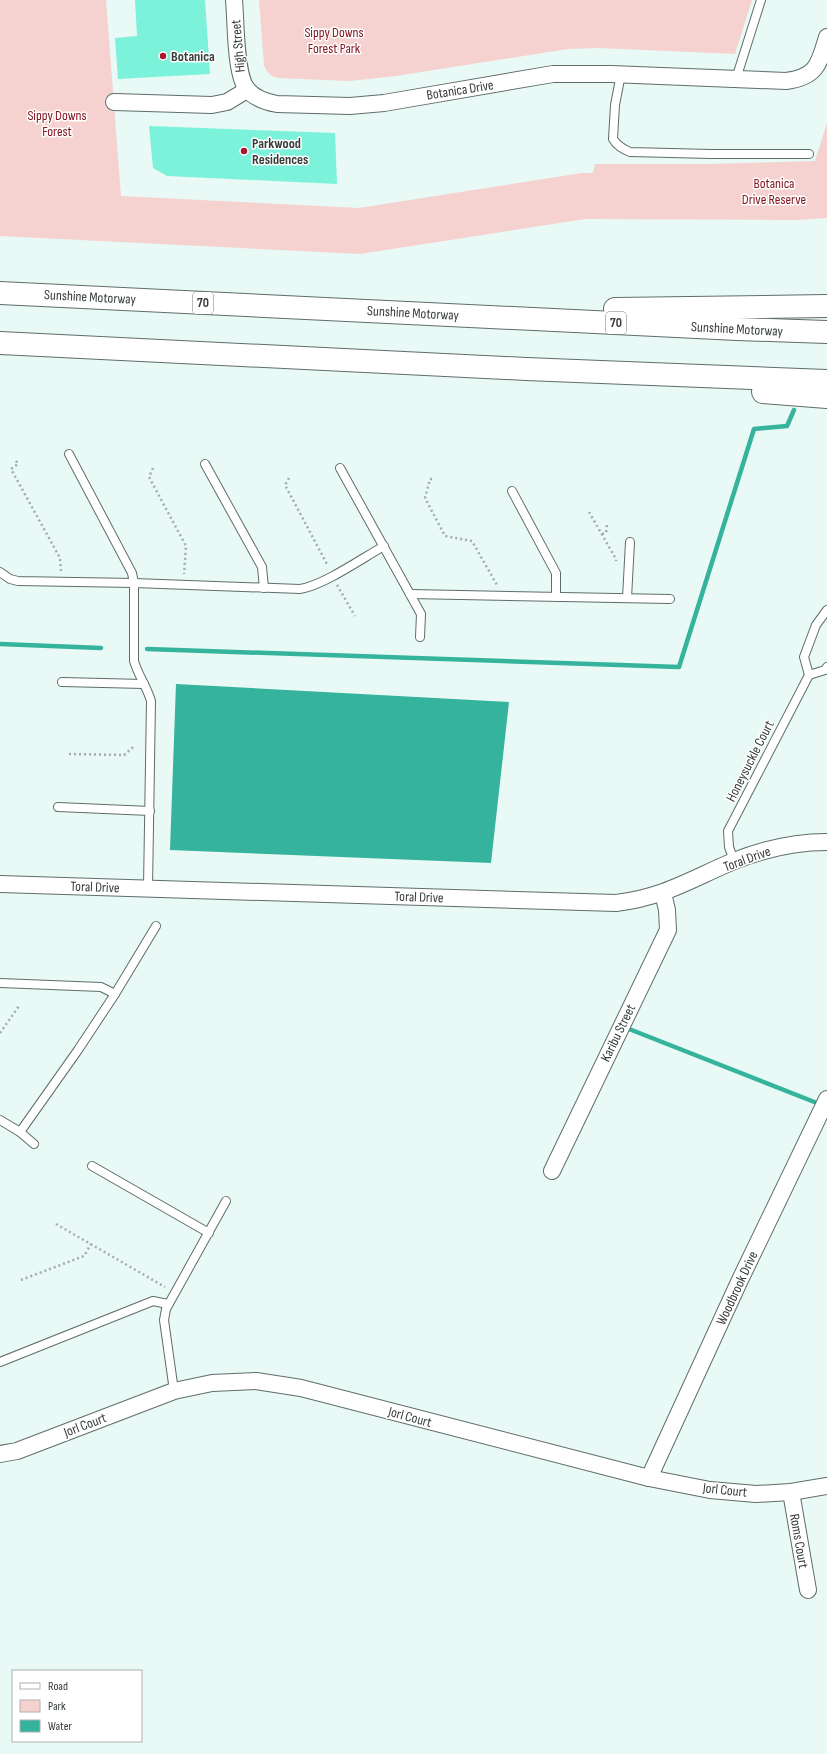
<svg xmlns="http://www.w3.org/2000/svg" width="827" height="1754" viewBox="0 0 827 1754" font-family="'Sofia Sans Condensed',sans-serif">
  <style>
    .green { fill: #f5d2d0 }
    .water { fill: #35b39d }
    .lines { fill: none; stroke-linecap: round; stroke-linejoin: round }
    .stream { stroke: #35b39d; stroke-width: 4.5 }
    .building { fill: #7cf2da }
    .service-casing { stroke: #5f6d6a; stroke-width: 10 }
    .minor-casing { stroke: #5f6d6a; stroke-width: 18 }
    .motorway-casing { stroke: #5f6d6a; stroke-width: 24 }
    .path { stroke: #a1adaa; stroke-width: 2.5; stroke-dasharray: 2 3; stroke-linecap: butt }
    .service { stroke: #fff; stroke-width: 8 }
    .minor { stroke: #fff; stroke-width: 16 }
    .motorway { stroke: #fff; stroke-width: 22 }
    .poi-dot { fill: #ab162c; stroke: #fff; stroke-width: 1.5 }
    .labels { text-anchor: middle; dominant-baseline: central; stroke-width: 3; stroke-linejoin: round; paint-order: stroke }
    .shield { fill: #fff; stroke: #727675; stroke-width: 1 }
    .shield-label { font-size: 13px; font-weight: bold; fill: #353c3a }
    .park-label { font-size: 14px; fill: #841723; stroke: #fff }
    .street-label { font-size: 14px; fill: #353c3a; stroke: #fff }
    .poi-label { font-size: 14px; font-weight: bold; fill: #353c3a; stroke: #fff; text-anchor: start }
  </style>
  <rect width="100%" height="100%" fill="#e9f9f5"/>
  <g class="green">
    <path d="M0,0H106L121,196L359,208L582,173H593L595,164H708L815,161L827,123V218L797,220L585,219L360,254L0,236Z"/>
    <path d="M259,0H752L735,54L599,48L568,49L396,76L350,81L278,78C270,76 267,73 264,65Z"/>
  </g>
  <path class="water" d="M176,684L509,702L491,863L170,850Z"/>
  <g class="lines">
    <g class="stream">
      <path d="M0,644L101,648"/>
      <path d="M147,649L679,667L754,429L787,426L794,410"/>
      <path d="M624,1027L822,1105"/>
    </g>
  </g>
  <g class="building">
    <path d="M135,0H205L210,74L118,79L115,38L137,36Z"/>
    <path d="M149,126L335,133L337,184L167,176L153,168Z"/>
  </g>
  <g class="lines">
    <g class="service-casing">
      <g id="service">
        <path d="M621,74L615,105L613,139C617,146 623,149 630,152L711,154H809"/>
        <path d="M736,79L761,0"/>
        <path d="M69,454L132,573L134,583V661C138,675 147,687 151,701L148,888"/>
        <path d="M205,464L262,567L264,588"/>
        <path d="M340,468L421,614L420,637"/>
        <path d="M512,491L556,573V597"/>
        <path d="M0,572L10,579L18,581L134,583L300,589C324,585 361,559 384,546"/>
        <path d="M410,594L670,599"/>
        <path d="M627,598L630,542"/>
        <path d="M827,610L816,625L804,657L809,675L825,670L827,667"/>
        <path d="M62,682L144,684"/>
        <path d="M58,807L150,811"/>
        <path d="M734,861L729,847L728,831L809,675"/>
        <path d="M0,983L101,987L115,994"/>
        <path d="M0,1120L20,1132L34,1144"/>
        <path d="M20,1132L78,1050L115,994L156,926"/>
        <path d="M92,1166L209,1233"/>
        <path d="M0,1362L153,1301L168,1304"/>
        <path d="M174,1391L164,1320L166,1309L226,1201"/>
      </g>
    </g>
    <g class="minor-casing">
      <g id="minor">
        <path d="M234,0C236,20 235,75 247,89C254,98 266,102 277,104L350,106L384,103L553,74H611L786,81C817,77 819,64 827,37"/>
        <path d="M114,102L212,105L227,102L247,90"/>
        <path d="M0,884L616,903C665,897 691,879 734,861C764,849 795,842 827,842"/>
        <path d="M552,1171L668,930L667,910L663,893"/>
        <path d="M0,1454L17,1451L174,1391L212,1383L256,1381L301,1388L649,1478L710,1490L756,1494L791,1492L827,1486"/>
        <path d="M649,1478L739,1282L827,1099"/>
        <path d="M791,1492L808,1590"/>
      </g>
    </g>
    <g class="motorway-casing">
      <g id="motorway">
        <path d="M0,293L737,329L827,332"/>
        <path d="M615,309L827,306"/>
        <path d="M0,343L526,369L827,381"/>
        <path d="M763,392L827,397"/>
      </g>
    </g>
    <g class="path">
      <path d="M16,461L18,464L11,469L60,558L61,571"/>
      <path d="M153,468L149,477L186,546L184,574"/>
      <path d="M289,478L285,485L328,566"/>
      <path d="M432,479H430L425,498L445,536L472,541L497,585"/>
      <path d="M589,512L616,559V561"/>
      <path d="M602,534L606,533L607,524"/>
      <path d="M337,585L355,616"/>
      <path d="M69,754L124,755L132,748H135"/>
      <path d="M0,1033L19,1006"/>
      <path d="M56,1224L165,1287"/>
      <path d="M21,1280L84,1256L91,1244"/>
    </g>
    <use href="#service" class="service"/>
    <use href="#minor" class="minor"/>
    <use href="#motorway" class="motorway"/>
  </g>
  <g class="poi-dot">
    <circle cx="163" cy="56" r="4"/>
    <circle cx="244" cy="151" r="4"/>
  </g>
  <g class="labels">
    <g class="shield">
      <rect x="193" y="292" width="20" height="22" rx="3"/>
      <rect x="606" y="312" width="20" height="22" rx="3"/>
    </g>
    <g class="shield-label">
      <text x="203" y="303">70</text>
      <text x="616" y="323">70</text>
    </g>
    <g class="park-label">
      <text x="334" y="32">Sippy Downs<tspan x="334" dy="16">Forest Park</tspan></text>
      <text x="57" y="115">Sippy Downs<tspan x="57" dy="16">Forest</tspan></text>
      <text x="774" y="183">Botanica<tspan x="774" dy="16">Drive Reserve</tspan></text>
    </g>
    <g class="street-label">
      <text transform="translate(238 46) rotate(-95)">High Street</text>
      <text transform="translate(460 90) rotate(-9)">Botanica Drive</text>
      <text transform="translate(90 297) rotate(3)">Sunshine Motorway</text>
      <text transform="translate(413 313) rotate(3)">Sunshine Motorway</text>
      <text transform="translate(737 329) rotate(3)">Sunshine Motorway</text>
      <text transform="translate(750 761) rotate(-63)">Honeysuckle Court</text>
      <text transform="translate(747 859) rotate(-20)">Toral Drive</text>
      <text transform="translate(95 887) rotate(2)">Toral Drive</text>
      <text transform="translate(419 897) rotate(2)">Toral Drive</text>
      <text transform="translate(618 1033) rotate(-64)">Karibu Street</text>
      <text transform="translate(737 1288) rotate(-65)">Woodbrook Drive</text>
      <text transform="translate(410 1417) rotate(15)">Jorl Court</text>
      <text transform="translate(85 1425) rotate(-21)">Jorl Court</text>
      <text transform="translate(725 1490) rotate(6)">Jorl Court</text>
      <text transform="translate(799 1541) rotate(80)">Roms Court</text>
    </g>
    <g class="poi-label">
      <text x="171" y="56">Botanica</text>
      <text x="252" y="143">Parkwood<tspan x="252" dy="16">Residences</tspan></text>
    </g>
  </g>
  <rect x="12" y="1670" width="130" height="72" fill="#ffffff" stroke="#aeb1b0"/>
  <rect x="20" y="1683" width="20" height="6" fill="#ffffff" stroke="#aeb1b0"/>
  <text x="48" y="1690" font-size="12" fill="#353c3a">Road</text>
  <rect x="20" y="1700" width="20" height="12" fill="#f5d2d0" stroke="#aeb1b0"/>
  <text x="48" y="1710" font-size="12" fill="#353c3a">Park</text>
  <rect x="20" y="1720" width="20" height="12" fill="#35b39d" stroke="#aeb1b0"/>
  <text x="48" y="1730" font-size="12" fill="#353c3a">Water</text>
</svg>
